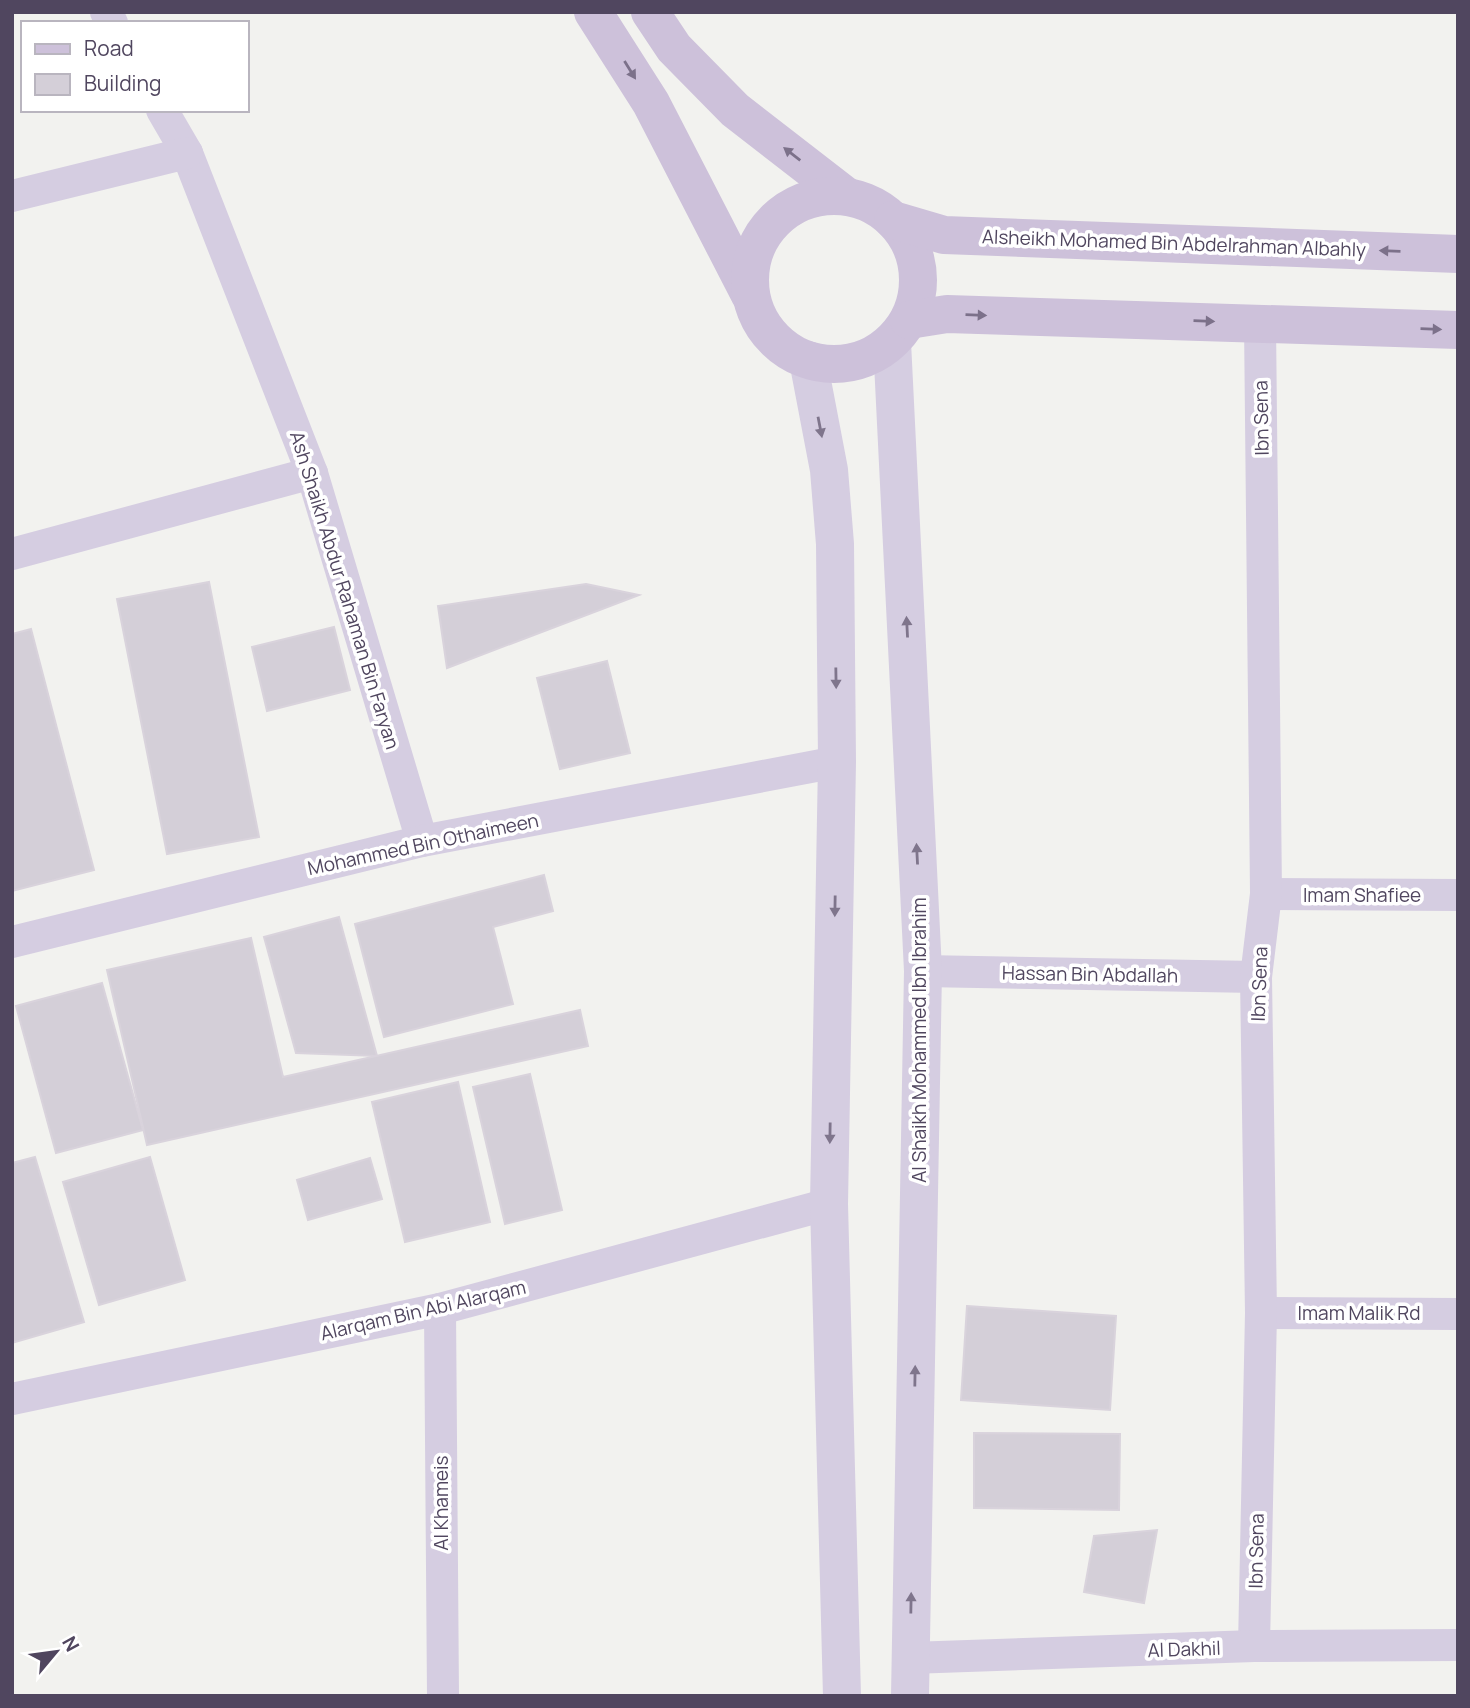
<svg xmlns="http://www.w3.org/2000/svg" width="1470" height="1708" viewBox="0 0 1470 1708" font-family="Manrope,sans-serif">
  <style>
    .building { fill: #d4cfd8; stroke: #d9d3dc; stroke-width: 2 }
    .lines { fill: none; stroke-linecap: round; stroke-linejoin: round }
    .minor { stroke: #d5cde1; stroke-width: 32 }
    .tertiary { stroke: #d5cde1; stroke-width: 38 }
    .secondary { stroke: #cdc1da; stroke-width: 38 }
    .oneway { fill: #7c718a }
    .oneway2 { fill: #7f758c }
    .labels { text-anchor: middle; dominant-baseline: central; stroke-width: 7; stroke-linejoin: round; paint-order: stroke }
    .street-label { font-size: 19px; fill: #50465f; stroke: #fff }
  </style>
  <rect width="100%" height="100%" fill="#f2f2ef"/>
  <g class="building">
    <path d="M209,582L259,837L167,854L117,599Z"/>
    <path d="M586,584L639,595L447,668L438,606Z"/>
    <path d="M334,627L350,690L267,711L252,647Z"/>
    <path d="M31,629L94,870L12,891V634Z"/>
    <path d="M607,661L630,753L560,769L537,678Z"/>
    <path d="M544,875L553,911L493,927L513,1004L384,1037L355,924Z"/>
    <path d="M339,917L377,1056L296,1053L264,937Z"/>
    <path d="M251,938L283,1077L580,1010L588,1046L147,1145L107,970Z"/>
    <path d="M102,983L143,1130L56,1153L16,1006Z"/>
    <path d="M530,1074L562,1210L505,1224L473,1087Z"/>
    <path d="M458,1082L490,1222L405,1242L372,1102Z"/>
    <path d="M35,1157L84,1322L12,1343V1163Z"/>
    <path d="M150,1157L185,1280L99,1305L63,1182Z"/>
    <path d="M370,1158L382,1199L308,1220L297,1180Z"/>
    <path d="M967,1306L1116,1316L1110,1410L961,1400Z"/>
    <path d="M974,1433L1120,1434L1119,1510L974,1508Z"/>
    <path d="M1157,1530L1144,1603L1084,1592L1094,1536Z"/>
  </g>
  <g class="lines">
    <g class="minor">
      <path d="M106,12L112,23"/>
      <path d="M162,110L187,153L312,473L422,841"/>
      <path d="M12,196L187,153"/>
      <path d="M12,554L312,473"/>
      <path d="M1266,894L1458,895"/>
      <path d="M12,942L422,841L837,762"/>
      <path d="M923,971L1256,977"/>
      <path d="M440,1309L443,1696"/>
      <path d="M1261,1313L1458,1314"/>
      <path d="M12,1399L440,1309L829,1204"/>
      <path d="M1254,1646L1261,1313L1256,977L1266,894L1260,323"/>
      <path d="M910,1658L1254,1646L1458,1645"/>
    </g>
    <g class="tertiary">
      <path d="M892,342L923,971L910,1696"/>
      <path d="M808,360L829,470L835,544L837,762L829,1204L842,1696"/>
    </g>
    <g class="secondary">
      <path d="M593,12L651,103L750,295"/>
      <path d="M650,12L674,48L735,110L846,196"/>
      <circle cx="834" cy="280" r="84"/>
      <path d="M893,220L944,235L1458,254"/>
      <path d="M909,320L947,314L1458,330"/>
    </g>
  </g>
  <defs><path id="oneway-solid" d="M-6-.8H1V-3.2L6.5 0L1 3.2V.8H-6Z" transform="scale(1.75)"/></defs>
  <g class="oneway">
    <use href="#oneway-solid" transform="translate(630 70) rotate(58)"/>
    <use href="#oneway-solid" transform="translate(792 154) rotate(-142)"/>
    <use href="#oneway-solid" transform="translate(1390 251) rotate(-178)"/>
    <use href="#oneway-solid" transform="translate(976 315) rotate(2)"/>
    <use href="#oneway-solid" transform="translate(1204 321) rotate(2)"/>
    <use href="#oneway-solid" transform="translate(1431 329) rotate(2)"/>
  </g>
  <g class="oneway2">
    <use href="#oneway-solid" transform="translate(820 427) rotate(79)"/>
    <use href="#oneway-solid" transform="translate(907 627) rotate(-93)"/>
    <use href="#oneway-solid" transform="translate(836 678) rotate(89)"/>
    <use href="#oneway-solid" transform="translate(917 854) rotate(-93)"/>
    <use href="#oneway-solid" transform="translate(835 906) rotate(91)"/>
    <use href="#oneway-solid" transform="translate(830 1133) rotate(91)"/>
    <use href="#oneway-solid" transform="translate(915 1376) rotate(-89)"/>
    <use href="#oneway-solid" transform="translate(911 1603) rotate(-89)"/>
  </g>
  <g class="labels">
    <g class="street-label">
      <text transform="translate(1174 243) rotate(2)">Alsheikh Mohamed Bin Abdelrahman Albahly</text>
      <text transform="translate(1261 418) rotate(-91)">Ibn Sena</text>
      <text transform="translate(345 590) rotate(73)">Ash Shaikh Abdur Rahaman Bin Faryan</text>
      <text transform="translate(423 844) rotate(-12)">Mohammed Bin Othaimeen</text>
      <text x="1362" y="895">Imam Shafiee</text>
      <text transform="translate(1090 974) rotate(1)">Hassan Bin Abdallah</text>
      <text transform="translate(1259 984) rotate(-88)">Ibn Sena</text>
      <text transform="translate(919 1040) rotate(-90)">Al Shaikh Mohammed Ibn Ibrahim</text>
      <text transform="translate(423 1310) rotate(-13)">Alarqam Bin Abi Alarqam</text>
      <text x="1359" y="1313">Imam Malik Rd</text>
      <text transform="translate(441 1503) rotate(-90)">Al Khameis</text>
      <text transform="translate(1256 1551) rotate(-89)">Ibn Sena</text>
      <text transform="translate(1184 1649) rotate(-2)">Al Dakhil</text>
    </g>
  </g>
  <rect width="1470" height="1708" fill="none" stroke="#50465f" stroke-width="28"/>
  <rect x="21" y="21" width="228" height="91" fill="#ffffff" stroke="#b9b5bf" stroke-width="2"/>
  <rect x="35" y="44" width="35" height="10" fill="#cdc1da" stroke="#b9b5bf" stroke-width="2"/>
  <text x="84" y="56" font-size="21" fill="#50465f">Road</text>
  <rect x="35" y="74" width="35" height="21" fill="#d4cfd8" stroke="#b9b5bf" stroke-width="2"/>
  <text x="84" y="91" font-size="21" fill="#50465f">Building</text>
  <g transform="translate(56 1652) rotate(61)" stroke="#ffffff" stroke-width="5" paint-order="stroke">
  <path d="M0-5L12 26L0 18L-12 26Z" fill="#50465f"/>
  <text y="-10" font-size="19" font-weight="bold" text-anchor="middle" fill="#50465f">N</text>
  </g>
</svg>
